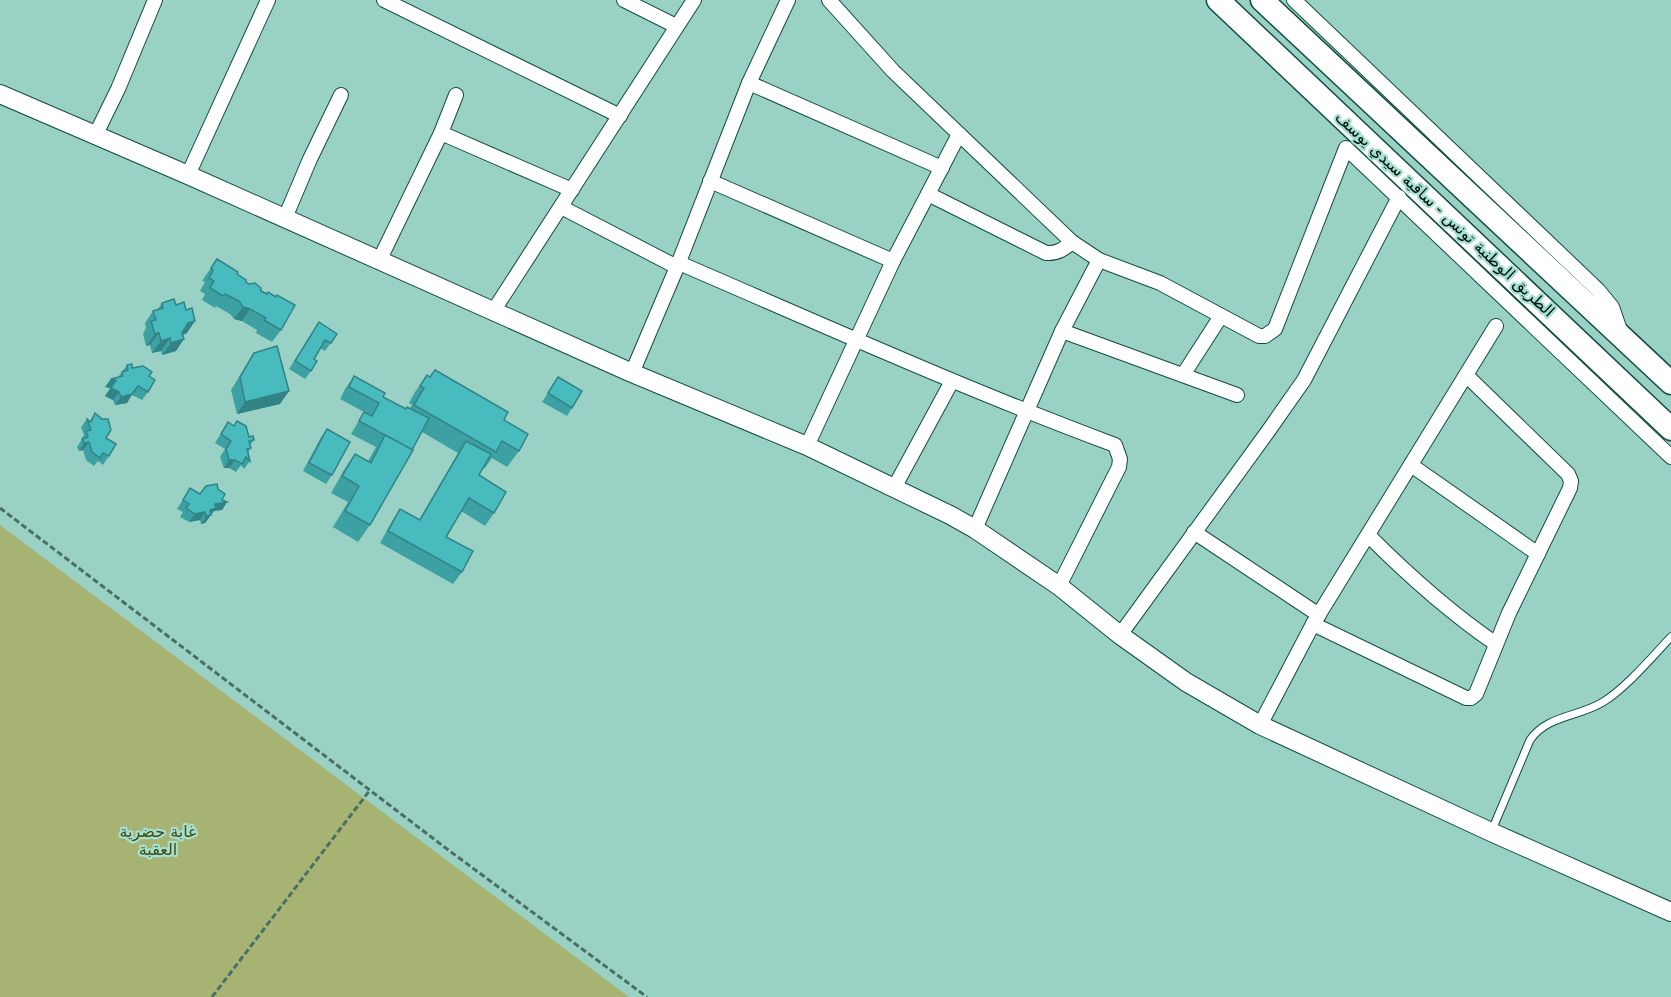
<svg xmlns="http://www.w3.org/2000/svg" width="1671" height="997" viewBox="0 0 1671 997" font-family="'DejaVu Sans',Cairo,sans-serif">
  <style>
    .green { fill: #a7b373 }
    .lines { fill: none; stroke-linecap: round; stroke-linejoin: round }
    .service-casing { stroke: #114d42; stroke-width: 9 }
    .minor-casing { stroke: #114d42; stroke-width: 16 }
    .tertiary-casing { stroke: #114d42; stroke-width: 20 }
    .trunk-casing { stroke: #114d42; stroke-width: 25 }
    .path { stroke: #4a6f66; stroke-width: 3; stroke-dasharray: 6 3; stroke-linecap: butt }
    .service { stroke: #fff; stroke-width: 7 }
    .minor { stroke: #fff; stroke-width: 14 }
    .tertiary { stroke: #fff; stroke-width: 18 }
    .trunk { stroke: #fff; stroke-width: 22 }
    .wall { fill: #3da1a3 }
    .shaded-wall { fill: #328385 }
    .building { fill: #47bbbe; stroke: #328385; stroke-width: 1.5 }
    .labels { text-anchor: middle; dominant-baseline: central; stroke-width: 4.5; stroke-linejoin: round; paint-order: stroke }
    .street-label { font-size: 16px; fill: #00120e; stroke: #a5dfd1 }
    .park-label { font-size: 16px; fill: #424b11; stroke: #a5dfd1 }
  </style>
  <rect width="100%" height="100%" fill="#99d2c4"/>
  <path class="green" d="M0,525L629,997H0Z"/>
  <g class="lines">
    <g class="service-casing">
      <path id="service" d="M1492,830L1530,740C1547,715 1579,717 1603,702C1626,688 1652,657 1671,637"/>
    </g>
    <g class="minor-casing">
      <g id="minor">
        <path d="M384,0L620,116"/>
        <path d="M624,0L676,26"/>
        <path d="M829,0L893,71L1072,242L1099,260L1160,283L1259,336H1265L1275,329L1346,148L1671,457"/>
        <path d="M1294,0L1598,290L1612,307L1621,333"/>
        <path d="M749,83L942,168"/>
        <path d="M441,133L572,190"/>
        <path d="M959,134L928,194L1046,253C1057,254 1064,249 1072,242"/>
        <path d="M95,136L118,89L155,0"/>
        <path d="M188,175L268,0"/>
        <path d="M710,181L893,261"/>
        <path d="M561,207L677,267"/>
        <path d="M285,218L310,159L341,95"/>
        <path d="M379,261L441,133L456,95"/>
        <path d="M679,263C823,325 967,390 1115,445L1120,459L1119,467L1059,586"/>
        <path d="M494,310L694,0"/>
        <path d="M1062,331L1237,395"/>
        <path d="M632,373L677,267L749,83L788,0"/>
        <path d="M1183,375L1221,316"/>
        <path d="M807,446L893,261L928,194"/>
        <path d="M1411,465L1538,554"/>
        <path d="M894,488L952,381"/>
        <path d="M975,529L1062,331L1099,260"/>
        <path d="M1194,532L1319,615"/>
        <path d="M1368,535C1408,575 1449,612 1496,644"/>
        <path d="M1313,624L1466,698H1471L1476,694L1509,613L1570,488L1571,481L1568,474L1466,375"/>
        <path d="M1120,635L1269,430L1304,380L1399,197"/>
        <path d="M1260,725L1313,624L1496,326"/>
      </g>
    </g>
    <g class="tertiary-casing">
      <path id="tertiary" d="M0,94L188,175L632,373L807,446L950,515L975,529L1059,586L1120,635L1186,682L1260,725L1491,832L1671,912"/>
    </g>
    <g class="trunk-casing">
      <g id="trunk">
        <path d="M1218,0L1671,429"/>
        <path d="M1262,0L1671,383"/>
      </g>
    </g>
    <g class="path">
      <path d="M0,508L447,849L647,997"/>
      <path d="M212,997L370,790"/>
    </g>
    <use href="#service" class="service"/>
    <use href="#minor" class="minor"/>
    <use href="#tertiary" class="tertiary"/>
    <use href="#trunk" class="trunk"/>
  </g>
  <g class="wall">
    <path d="M217,259L246,282L261,291L281,330L272,342L256,333L257,330L242,321L234,319L230,314L216,306L215,308L202,300L205,294L200,291L205,282L202,281Z"/>
    <path d="M162,303L187,333L183,335L176,351L162,355L161,351L152,353L150,345L146,346L143,334L146,328L145,323L153,311L157,310Z"/>
    <path d="M319,322L337,334L325,351L320,348L314,359L311,371L305,379L289,369Z"/>
    <path d="M254,353L280,404L237,414L231,390Z"/>
    <path d="M127,365L149,376L148,392L142,400L132,395L127,403L115,405L113,400L105,396L110,388L105,387L111,379L118,377Z"/>
    <path d="M435,370L504,420L519,451L507,467L492,458L485,468L483,467L479,475L494,513L485,526L461,511L446,537L462,572L453,584L380,543L392,521L400,509L419,520L458,453L422,432L370,525L358,542L333,527L348,502L331,493L344,470L355,454L368,461L376,447L351,434L364,412L340,399L345,389L354,376L383,397L406,409L410,408L412,405L409,403L415,392L427,375L430,377Z"/>
    <path d="M558,377L572,408L567,416L542,402Z"/>
    <path d="M95,413L106,438L109,456L103,465L98,461L94,466L86,460L83,450L79,451L77,447L81,441V439L84,435L81,427L87,419L90,421Z"/>
    <path d="M228,422L254,440L250,445L251,448L248,453L250,461L244,469L241,465L236,472L229,468H224L220,457L225,449L215,443Z"/>
    <path d="M327,429L332,475L326,484L303,471L321,437Z"/>
    <path d="M206,486L222,500L227,502L222,510L214,511L205,523L201,524L200,520L189,522L180,517L183,512L177,509L190,488L200,494Z"/>
  </g>
  <g class="shaded-wall">
    <path d="M243,307L250,309L242,321L234,319Z"/>
    <path d="M195,321L187,333L180,336L188,323Z"/>
    <path d="M159,333L150,345L146,346L155,334Z"/>
    <path d="M170,338L161,351L152,353L161,341Z"/>
    <path d="M184,339L176,351L162,355L171,343Z"/>
    <path d="M111,379L116,380L110,388L105,387Z"/>
    <path d="M111,388L119,392L113,400L105,396Z"/>
    <path d="M289,391L280,404L237,414L245,402Z"/>
    <path d="M132,394L127,403L115,405L121,397Z"/>
    <path d="M89,442L83,450L79,451L84,443Z"/>
    <path d="M229,460H235L229,468H224Z"/>
    <path d="M227,502L222,510L214,511L205,523L201,524L210,510L215,504Z"/>
    <path d="M205,512L200,520L189,522L195,514Z"/>
  </g>
  <g class="building">
    <path d="M217,259L238,272L237,274L246,280V282L249,284L255,283L261,288V291L267,294L268,292L276,297L277,295L295,305L281,330L264,320L266,318L250,309L243,307L239,301L225,294L223,296L210,288L214,281L209,278L213,270L211,268Z"/>
    <path d="M174,299L176,305L184,302L186,310L192,308L195,321L188,323L182,333L184,339L171,343L170,338L161,341L159,333L155,334L151,321L156,320L153,311L163,308L162,303Z"/>
    <path d="M319,322L337,334L331,343L325,340L314,359L317,361L311,371L295,361Z"/>
    <path d="M277,346L289,391L245,402L240,377L254,353Z"/>
    <path d="M132,364V368L143,366L152,372L149,376L155,380L148,392L138,386L132,394L121,397L119,392L111,388L116,380L111,379L123,376L122,372L128,370L127,365Z"/>
    <path d="M435,370L508,412L504,420L528,434L519,451L502,441L496,452L414,405L424,388L420,386L427,375L430,377Z"/>
    <path d="M354,376L385,393L383,397L406,409L407,407L429,418L412,450L385,435L383,439L385,435L359,421L364,412L372,416L379,403L349,387Z"/>
    <path d="M558,377L582,391L572,408L548,393Z"/>
    <path d="M95,413L102,419H108L111,430L106,438L116,444L109,456L103,453L100,458L92,452L89,442L84,443L83,439L88,437L86,431L91,430L87,419L91,422Z"/>
    <path d="M237,421L246,426L249,437L253,436L254,440L249,441L251,448L247,449L250,461L246,457L242,464L235,460H229L226,449L231,441L221,434L228,422L234,426Z"/>
    <path d="M327,429L350,442L332,475L309,463Z"/>
    <path d="M385,435L413,450L370,525L345,511L359,486L342,476L355,454L371,463Z"/>
    <path d="M466,441L491,454L479,475L506,492L494,513L469,498L446,537L473,551L462,572L388,531L400,509L420,520Z"/>
    <path d="M217,484L218,489L225,494L222,500L227,502L215,504L216,508L210,510L211,515L206,516L205,512L195,514L186,508L189,504L183,500L190,488L200,494L206,486Z"/>
  </g>
  <g class="labels">
    <g class="street-label">
      <text transform="translate(1445 214) rotate(43)">الطريق الوطنية تونس - ساقية سيدي يوسف</text>
    </g>
    <g class="park-label">
      <text x="158" y="831">غابة حضرية<tspan x="158" dy="18">العقبة</tspan></text>
    </g>
  </g>
</svg>
